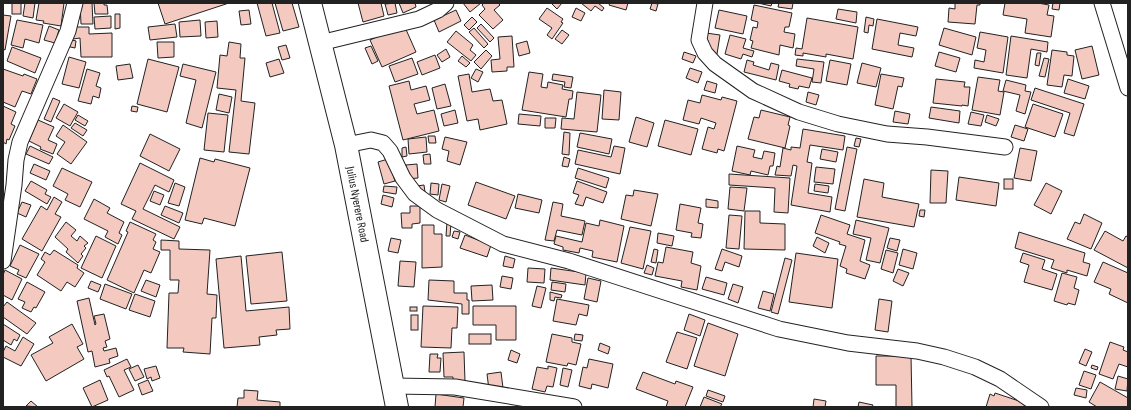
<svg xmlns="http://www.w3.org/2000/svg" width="1131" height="410" viewBox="0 0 1131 410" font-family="'Sofia Sans Condensed',sans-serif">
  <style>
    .building { fill: #f3c9c0; stroke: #222 }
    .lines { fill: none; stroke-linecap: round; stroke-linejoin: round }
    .street-casing { stroke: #222; stroke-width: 17 }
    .highway-casing { stroke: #222; stroke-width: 24 }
    .street { stroke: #fff; stroke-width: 15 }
    .highway { stroke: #fff; stroke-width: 22 }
    .labels { text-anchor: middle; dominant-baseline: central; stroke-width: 3; stroke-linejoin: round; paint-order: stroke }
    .street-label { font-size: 12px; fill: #222; stroke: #fff }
  </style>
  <rect width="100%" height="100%" fill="#fff"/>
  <g class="building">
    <rect x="12" y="3" width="9" height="11"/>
    <path d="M25,3H35L33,18L23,16Z"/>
    <path d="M39,3H64L61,26L43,23L44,21L36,20Z"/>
    <path d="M80,3H92L93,24H81Z"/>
    <path d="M94,3H104V5H107L108,14H95Z"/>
    <path d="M158,3H229L165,24Z"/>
    <path d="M257,3H272L280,33L266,36Z"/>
    <path d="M275,3H292L299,27L283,31Z"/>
    <path d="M358,3H381L384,16L363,22Z"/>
    <path d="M395,3L397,13L388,15L385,4Z"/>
    <path d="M399,3H415L416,7L403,13Z"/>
    <path d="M463,3H481L470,12Z"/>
    <path d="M484,3H498L500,5L494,10L503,20L493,29L479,15L485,9L482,5Z"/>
    <path d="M551,3H562L557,9Z"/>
    <path d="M581,3H598L604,8L602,11L595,6L591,11Z"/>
    <path d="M610,3H628L626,10L609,5Z"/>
    <path d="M652,3L658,4L656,11L650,9Z"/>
    <path d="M758,3H772L771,6Z"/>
    <path d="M779,3H793L792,9L778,7Z"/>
    <path d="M955,3H980V5H977L975,24L948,22L949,8L955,9Z"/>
    <path d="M1005,3H1038L1049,5L1047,15L1054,16L1051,37L1025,33L1027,19L1003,15Z"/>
    <path d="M1053,3H1060L1059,10L1052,9Z"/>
    <path d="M754,5L792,13L789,27H785L784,32L795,34L793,48L780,45L779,55L751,48L753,41L750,40L753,27L757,28L758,22L751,20Z"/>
    <path d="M547,8L563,19L561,22L563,23L552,39L547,35L552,28L539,19Z"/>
    <path d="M576,8L585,13L581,21L572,17Z"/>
    <path d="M838,9L857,12L856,23L836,19Z"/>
    <path d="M249,10L251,24L241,25L239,11Z"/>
    <path d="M456,10L461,21L439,32L434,20Z"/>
    <path d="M719,10L747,16L743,34L715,28Z"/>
    <path d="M115,14H120V28L115,29Z"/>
    <path d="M3,15L11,16L5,50L3,49Z"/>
    <path d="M111,16V28L95,29L94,17Z"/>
    <path d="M472,17L477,22L469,30L464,25Z"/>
    <path d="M866,17L874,19L873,26L869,25L868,33L864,32Z"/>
    <path d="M807,18L858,27L853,59L826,54V57L803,53V56L795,55L796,48L802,49Z"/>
    <path d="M877,19L918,27L916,36L900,33L898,45L914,48L912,57L872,49Z"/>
    <path d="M17,20L43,25L39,43L25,39L23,48L11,45Z"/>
    <path d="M200,20L201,36L180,37L179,22Z"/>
    <path d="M217,21L218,37L206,38L205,22Z"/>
    <path d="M175,24L177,37L150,40L148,27Z"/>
    <path d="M481,24L494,38L490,42L477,28Z"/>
    <path d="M404,25L416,52L382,67L370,40Z"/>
    <path d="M49,26L59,30L55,43L44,40Z"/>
    <path d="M73,27H89V34L112,33V57H81L80,38L73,39Z"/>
    <path d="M474,28L488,44L484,48L469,32Z"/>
    <path d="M944,28L976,37L972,55L939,45Z"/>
    <path d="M562,30L569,35L562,44L555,39Z"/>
    <path d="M456,31L473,45L470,50L476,55L471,61L447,42Z"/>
    <path d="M980,32L1008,37L1003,73L974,68L975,60L984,62L986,50L977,48Z"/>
    <path d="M706,33L720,35L717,54L706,52L708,40L705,39Z"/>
    <path d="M730,35L746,39L743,48L754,51L752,57L743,54L741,59L725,54Z"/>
    <path d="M512,36L514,67H507V71L492,72L491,60L500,59L498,37Z"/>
    <path d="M1011,36L1048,42L1047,52L1031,49L1027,78L1006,75Z"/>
    <path d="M68,39L76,41L75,48L66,46Z"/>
    <path d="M527,41L530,53L519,56L516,44Z"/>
    <path d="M157,42H174V57L158,58Z"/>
    <path d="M229,42L241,44L240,58H245L241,101L255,103L249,154L229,152L236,90L217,88L220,55L227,56Z"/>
    <path d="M286,45L290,58L282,60L278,47Z"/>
    <path d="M371,46L378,61L372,64L365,48Z"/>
    <path d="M1092,46L1099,75L1082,79L1075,50Z"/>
    <path d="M12,47L41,58L35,73L7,61Z"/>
    <path d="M446,49L450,57L442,62L437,55Z"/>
    <path d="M486,50L492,56L481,69L474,62Z"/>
    <path d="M1052,50L1067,52V55L1074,56L1072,76L1064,75L1062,87L1047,85Z"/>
    <path d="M684,52L696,56L693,63L682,59Z"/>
    <path d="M939,52L960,58L956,72L935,66Z"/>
    <path d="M1037,53H1041L1039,66L1035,65Z"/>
    <path d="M435,55L440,68L422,75L417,62Z"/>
    <path d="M462,56L470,63L466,67L458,61Z"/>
    <path d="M69,57L86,62L79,88L62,84Z"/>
    <path d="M412,58L418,74L395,82L389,66Z"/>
    <path d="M1044,58L1049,59L1045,77L1039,76Z"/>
    <path d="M148,59L179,67L167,112L137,104Z"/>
    <path d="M279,59L284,73L270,77L266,63Z"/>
    <path d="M797,59L824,62L821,83L812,82L814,69L796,66Z"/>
    <path d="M747,60L754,62L753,65L769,70L771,63L779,65L776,80L744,72Z"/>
    <path d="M830,60L851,64L847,85L826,81Z"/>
    <path d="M862,63L881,68L876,87L857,83Z"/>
    <path d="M130,64L133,78L118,80L116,66Z"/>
    <path d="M183,64L216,72L202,128L186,123L196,80L180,76Z"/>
    <path d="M690,68L702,72L698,83L686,78Z"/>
    <path d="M3,69L23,76L24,74L37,79L31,94L22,91L15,107L3,102Z"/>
    <path d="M87,69L100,73L96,86L101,88L99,98L93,96L91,104L78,101Z"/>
    <path d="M476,69L483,72L478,82L471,78Z"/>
    <path d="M782,70L812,78L809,88L799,86L798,89L789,87L790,84L779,81Z"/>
    <path d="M529,72L543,74L541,87L547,88L548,82L563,85L562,89L573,91L572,99H569L566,117L522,110Z"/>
    <path d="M469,74L472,92L490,89L493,101L502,100L507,124L480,130L478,119L467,121L458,76Z"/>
    <path d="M553,74L573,77L571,88L564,87L565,82L552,80Z"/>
    <path d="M881,74L904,78L902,87L898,86L893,109L875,105Z"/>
    <path d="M978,77L1000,80L998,91L1004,92L1000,115L972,110Z"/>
    <path d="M936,79L965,82L964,87H970L968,106L962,105V106L933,103Z"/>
    <path d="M1068,79L1089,86L1085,99L1064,93Z"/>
    <path d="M1006,80L1026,85L1025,91L1031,92L1025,114L1016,111L1020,95L1003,91Z"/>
    <path d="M409,81L411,90L426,86L430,100L414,104L417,114L434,110L439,131L403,140L389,86Z"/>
    <path d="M707,81L717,84L715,93L704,90Z"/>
    <path d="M445,84L451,106L437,109L432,88Z"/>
    <path d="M1035,88L1084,104L1074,136L1064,133L1070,113L1031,100Z"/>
    <path d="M604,90L621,92L619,120L602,119Z"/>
    <path d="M577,92L601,95L597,132L561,129L562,118L574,119Z"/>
    <path d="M808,92L819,95L816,105L806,102Z"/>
    <path d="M219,94L232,97L229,113L216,110Z"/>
    <path d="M702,95L721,100L722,97L737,101L724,151L718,149L717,153L702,149L708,127L714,129L716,123L701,118L699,124L683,120L688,100L700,103Z"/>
    <path d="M53,98L60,101L51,122L44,119Z"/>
    <path d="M64,104L78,112L70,126L56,118Z"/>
    <path d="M1033,104L1063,114L1055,137L1025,127Z"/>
    <path d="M3,106L16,112L11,124L15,126L9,140L7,139L6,144L3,142Z"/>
    <path d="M132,106L138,107L137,112L131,111Z"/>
    <path d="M931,107L960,111L959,123L929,118Z"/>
    <path d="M455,110L458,123L444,126L441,114Z"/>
    <path d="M761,110L790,117L788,125L790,126L785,148L748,139L754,117L759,118Z"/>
    <path d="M895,111L910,114L908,124L893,122Z"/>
    <path d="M971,112L984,115L981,126L968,124Z"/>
    <path d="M208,113L228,115L224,152L204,150Z"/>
    <path d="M519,114L541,116L540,126L518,124Z"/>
    <path d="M78,115L88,121L85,126L75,120Z"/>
    <path d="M987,115L999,119L996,126L985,122Z"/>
    <path d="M636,117L654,123L647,147L629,142Z"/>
    <path d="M545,118H556L555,128H545Z"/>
    <path d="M38,120L54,127L48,140L57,144L53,154L40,149L41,147L29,141Z"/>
    <path d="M665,120L698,129L691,155L658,146Z"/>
    <path d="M75,123L87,130L83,136L71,128Z"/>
    <path d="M63,125L87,142L71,164L57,154L65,142L56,136Z"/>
    <path d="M1015,125L1028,129L1024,141L1011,137Z"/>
    <path d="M803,129L845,136L843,150L810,145L807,162L812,163L808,193L832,197L830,212L791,205L797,166L793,165L791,176L775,175L777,166L780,167L783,148L791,150V147L800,148Z"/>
    <path d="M564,132L570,133L569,155L562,154Z"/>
    <path d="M580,133L612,139L609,154L577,147Z"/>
    <path d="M150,134L180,149L169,171L140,156Z"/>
    <path d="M428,136H435L436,143H429Z"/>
    <path d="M426,137L427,152L409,154L408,139Z"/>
    <path d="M445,137L467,142L460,165L447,161L449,151L442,149Z"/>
    <path d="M856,138L861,139L859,147L854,146Z"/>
    <path d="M30,146L53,157L49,164L26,154Z"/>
    <path d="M614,146L625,148L620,174L575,164L578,150L611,157Z"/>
    <path d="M737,146L755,150L753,157L762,159L764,151L775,153L773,166H770L768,175L751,171L750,175L732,171Z"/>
    <path d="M406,147L407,156L402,157V148Z"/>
    <path d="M847,147L857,149L845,211L835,209Z"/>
    <path d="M1020,148L1037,151L1031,181L1014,178Z"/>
    <path d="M822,149L838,152L836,162L820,159Z"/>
    <path d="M430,154L431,164H424L423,155Z"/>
    <path d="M564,157L570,159L568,167L562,166Z"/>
    <path d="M200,158L214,162L215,159L250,168L235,226L204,218L202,224L185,220Z"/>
    <path d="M388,159L395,181L384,184L378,162Z"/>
    <path d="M140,163L174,180L169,192L155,185L143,209L180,227L174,239L132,219L136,211L121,204Z"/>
    <path d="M34,164L50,171L46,180L30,173Z"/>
    <path d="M417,164L418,178L407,179L406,165Z"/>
    <path d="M816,167L835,169L833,184L814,182Z"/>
    <path d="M62,168L92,182L80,207L65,200L68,194L53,186Z"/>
    <path d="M578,168L609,178L606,188L575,178Z"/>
    <path d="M931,170L948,171L946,203H930Z"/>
    <path d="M729,174L790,178L788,213L774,212L775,188L729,185Z"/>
    <path d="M959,177L999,183L996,206L956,200Z"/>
    <path d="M864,179L884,183L882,197L919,204L914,227L857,217Z"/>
    <rect x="1004" y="179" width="9" height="10"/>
    <path d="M31,181L47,190L45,194L51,197L47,204L25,191Z"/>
    <path d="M577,181L607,192L603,203L586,197L583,206L575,204L579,195L573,193Z"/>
    <path d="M476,182L515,196L506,219L468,205Z"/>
    <path d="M175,183L185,187L179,206L168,203Z"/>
    <path d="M431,183L439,184L438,195L430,194Z"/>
    <path d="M1046,183L1062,191L1051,214L1034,205Z"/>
    <path d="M442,184L450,186L446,202L439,200Z"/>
    <path d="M815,184L829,186L828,193L814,191Z"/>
    <path d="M424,185L425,192L418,193L417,186Z"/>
    <path d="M384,186L397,187L396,194L383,192Z"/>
    <path d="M730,187L747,188L744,211L728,209Z"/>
    <path d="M634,190L658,194L651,226L621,219L626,195L633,196Z"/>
    <path d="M154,191L164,195L160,205L150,201Z"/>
    <path d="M3,193L9,197L3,207Z"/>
    <path d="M518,194L542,200L539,213L515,208Z"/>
    <path d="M383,195L394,198L392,207L381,204Z"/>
    <path d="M54,197L62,202L55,214L61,217L42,251L22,239L41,206L47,210Z"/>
    <path d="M94,199L110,208L107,213L124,222L119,233L122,235L118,244L105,237L108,231L84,219Z"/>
    <path d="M706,199L718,201V208L706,207Z"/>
    <path d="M22,202L31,205L26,217L17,213Z"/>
    <path d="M553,202L563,204L561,216L585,221L582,235L557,230L554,241L545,240Z"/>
    <path d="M680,204L701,208L698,223L703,224L701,238L691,237L692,233L676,230Z"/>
    <path d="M165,206L183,213L179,223L161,215Z"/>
    <path d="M410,206H420V223L412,224V228H402L401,213H410Z"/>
    <path d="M920,210H925L924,217L919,216Z"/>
    <path d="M745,211H760V223L785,224V250L744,249Z"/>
    <path d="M1084,214L1102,223L1091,249L1067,239L1075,222L1080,224Z"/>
    <path d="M729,215L742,216L739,249L726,248Z"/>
    <path d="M821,215L850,225L847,234L865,240L860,261L870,265L865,279L846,273L847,269L840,266L846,246L839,244L840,242L815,233Z"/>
    <path d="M600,220L624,226L617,262L592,257L593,251L580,248L579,253L563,250V247L554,244L556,236L582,242L586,223L599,226Z"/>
    <path d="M856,220L889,228L880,263L866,260L871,238L853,234Z"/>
    <path d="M66,222L76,230L71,236L77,241L80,236L88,243L84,246L86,248L81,254L83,256L78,263L66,252L68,249L55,237Z"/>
    <path d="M130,222L156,234L153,240L156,242L153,249L160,252L151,273L144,270L134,293L107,280L128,232L126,231Z"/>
    <path d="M447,222L451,223L450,236H446Z"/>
    <path d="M422,225H434V234H442V267L422,268Z"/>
    <path d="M630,227L651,231L643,269L621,263Z"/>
    <path d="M454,231L460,232L458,239L452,237Z"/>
    <path d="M1105,231L1123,241L1126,236L1128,237V268L1094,250Z"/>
    <path d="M1019,232L1085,253L1083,262L1090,264L1087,276L1067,270V273L1051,268L1054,260L1015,248Z"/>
    <path d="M658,233L674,236L672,246L657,243Z"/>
    <path d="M465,235L491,245L487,257L460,248Z"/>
    <path d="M96,236L116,246L102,278L81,268Z"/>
    <path d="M817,237L829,243L825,253L813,246Z"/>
    <path d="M391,238L401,240L398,253L388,251Z"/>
    <path d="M890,238L900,240L897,251L887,248Z"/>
    <path d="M161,240L179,241V249L210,250L207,294L217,295L216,318H212L210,354L183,352L184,348H167L169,293H178L179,280H170V250H161Z"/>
    <path d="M20,245L39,254L26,278L17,274L19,270L10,266Z"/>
    <path d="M666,247L693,252L691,263L701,266L697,290L681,287L682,281L655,276L658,262L663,263Z"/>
    <path d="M654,249L658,250L656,263L651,262Z"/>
    <path d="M722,249L742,256L739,267L725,262L722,271L715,269Z"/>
    <path d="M903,249L917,253L913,269L899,265Z"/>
    <path d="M54,250L78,265L77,268L84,273L75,287L67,282L61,291L37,275L45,262L41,259L45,252L50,255Z"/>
    <path d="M886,250L898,253L893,273L881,269Z"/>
    <path d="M282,252L287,301L251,304L246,256Z"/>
    <path d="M796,253L838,259L832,308L789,302Z"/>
    <path d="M1023,253L1045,260L1042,269L1057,274L1052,290L1024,282L1029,265L1020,262Z"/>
    <path d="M241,256L246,311L289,307L290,329L276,330L277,335L259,337L260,345L224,348L216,259Z"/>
    <path d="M505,256L515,259L513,268L503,266Z"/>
    <path d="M785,258L792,260L778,314L771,312Z"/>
    <path d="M400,261L416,262L414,287L398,286Z"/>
    <path d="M1103,262L1128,273V303L1109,294L1111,289L1094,282Z"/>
    <path d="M647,265L654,268L652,275L644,273Z"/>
    <path d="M528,268L545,269L544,283L527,282Z"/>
    <path d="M551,268L586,273L585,285L550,280Z"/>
    <path d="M898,269L909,273L903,286L893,281Z"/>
    <path d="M5,270L22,279L12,300L3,295V275Z"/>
    <path d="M1062,273L1077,277L1074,288L1079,290L1075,305L1068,303L1067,305L1054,301Z"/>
    <path d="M502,276L513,278L511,289L500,287Z"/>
    <path d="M706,277L727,283L724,295L702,289Z"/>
    <path d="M588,278L601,281L597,302L584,299Z"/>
    <path d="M146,280L160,285L156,297L141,291Z"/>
    <path d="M429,280L454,281V293H467V300H469V314H462V304L428,300Z"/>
    <path d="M91,281L101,285L98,292L88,288Z"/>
    <path d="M27,282L45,292L36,308L34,307L31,312L22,308L25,302L18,299Z"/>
    <path d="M552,282L566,284L565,292L551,290Z"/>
    <path d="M105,284L132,294L126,309L100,299Z"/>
    <path d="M733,284L743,287L738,303L728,299Z"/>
    <path d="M492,285L493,300L472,301L471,286Z"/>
    <path d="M537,286L546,288L541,308L532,306Z"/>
    <path d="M763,291L774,294L770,311L758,308Z"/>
    <path d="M550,292L562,295L561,298L555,297L554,301L550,300Z"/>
    <path d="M135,294L155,301L150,317L129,310Z"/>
    <path d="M89,298L95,325L96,324L94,316L104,314L110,339L105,341L107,347L103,348L104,351L116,348L118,356L109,359L110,363L95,367L92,351L88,352L77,301Z"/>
    <path d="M557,299L589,305L587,316L579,314L576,325L553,321Z"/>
    <path d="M879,299L892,301L888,332L875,330Z"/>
    <path d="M7,302L36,323L27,334L3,317V307Z"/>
    <path d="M423,306L458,307L457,328H452L451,348L421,347Z"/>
    <path d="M473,306H516V340H496V325H473Z"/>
    <rect x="410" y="307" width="7" height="4"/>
    <path d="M689,314L705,320L700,336L684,330Z"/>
    <rect x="411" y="315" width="7" height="15"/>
    <path d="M708,323L738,334L725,376L694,366Z"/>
    <path d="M3,324L20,335L17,341L14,339L11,345L3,340Z"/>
    <path d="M72,324L83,344L77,347L84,359L46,381L31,355L53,343L49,337Z"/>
    <path d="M677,332L697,338L687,369L666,362Z"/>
    <rect x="469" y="334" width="22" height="10"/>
    <path d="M552,334L572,338V342L581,344L576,365L568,363L567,366L546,362Z"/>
    <path d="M575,334L583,335L582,341L574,340Z"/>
    <path d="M23,337L34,344L21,366L3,357V352L6,346L15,351Z"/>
    <path d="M1110,342L1124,347L1123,350L1128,352V367L1119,364L1113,379L1099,374Z"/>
    <path d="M600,343L610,347L608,354L598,350Z"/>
    <path d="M1085,349L1092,352L1086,366L1079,363Z"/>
    <path d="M511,350L520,354L517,363L508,360Z"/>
    <path d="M464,352L465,382H453V377H444L443,353Z"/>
    <path d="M430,354H438L437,358H441L440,372H429Z"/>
    <path d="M876,356H911L912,407H896V385H876Z"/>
    <path d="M127,359L131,367L124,370L134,390L119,397L109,376L107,377L104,370Z"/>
    <path d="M589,359L613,364L608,388L592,384L591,389L579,386L583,367L587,368Z"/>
    <path d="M138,365L144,377L135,381L129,369Z"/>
    <path d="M1092,365L1098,367L1097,370L1091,368Z"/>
    <path d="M156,366L160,378L152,381L151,377L147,379L144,369Z"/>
    <path d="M548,366L557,368L553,387L547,386L545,392L532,389L537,367L548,369Z"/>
    <path d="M563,368L572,370L568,387L560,385Z"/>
    <path d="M1084,371L1096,375L1091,389L1079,385Z"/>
    <path d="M501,372L503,388L489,390L487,374Z"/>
    <path d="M643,372L675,384L676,381L693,387L685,407H666L668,401L636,389Z"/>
    <path d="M1118,376L1128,379L1127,391L1115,389Z"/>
    <path d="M100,380L108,400L92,407L83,388Z"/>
    <path d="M148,380L153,391L142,395L138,384Z"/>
    <path d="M1100,382L1128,398V407H1097L1089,402Z"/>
    <path d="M1076,388L1087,390L1086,398L1074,395Z"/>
    <path d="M244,390L258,391L257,400L280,402V407H237L238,398H244Z"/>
    <path d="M708,390L725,396L723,402L706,396Z"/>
    <path d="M995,393L1025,403L1024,407H986L990,394L994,396Z"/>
    <path d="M436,394L464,398L463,407H435Z"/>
    <path d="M704,397L722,404L720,407H700Z"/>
    <path d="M814,399L826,401L825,407H813Z"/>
    <path d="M31,401L38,407L26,406Z"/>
    <path d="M859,402L873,405L872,407H858Z"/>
  </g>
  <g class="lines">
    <g class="street-casing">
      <g id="street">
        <path d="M705,3L699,40L705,53L715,64L753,91L799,112L838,124L887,134L927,137L1005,147"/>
        <path d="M1102,3L1128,88"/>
        <path d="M320,43L419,19L438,10L446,3"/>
        <path d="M346,145L371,140L383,143L390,151L403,178L415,194L437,210L503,244L569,261L779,329L848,343L917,351L944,357L975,367L1000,379L1041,407"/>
        <path d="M3,261L14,185L16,160L20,142L68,31L75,3"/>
        <path d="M393,386L455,387L574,407"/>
      </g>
    </g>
    <g class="highway-casing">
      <g id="highway">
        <path id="s1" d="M310,3L346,145L397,407"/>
      </g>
    </g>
    <use href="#street" class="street"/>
    <use href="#highway" class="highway"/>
  </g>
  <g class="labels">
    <g class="street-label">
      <text stroke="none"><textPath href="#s1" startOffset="207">Julius Nyerere Road</textPath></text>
    </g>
  </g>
  <rect width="1131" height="410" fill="none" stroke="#222222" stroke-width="8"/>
</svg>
